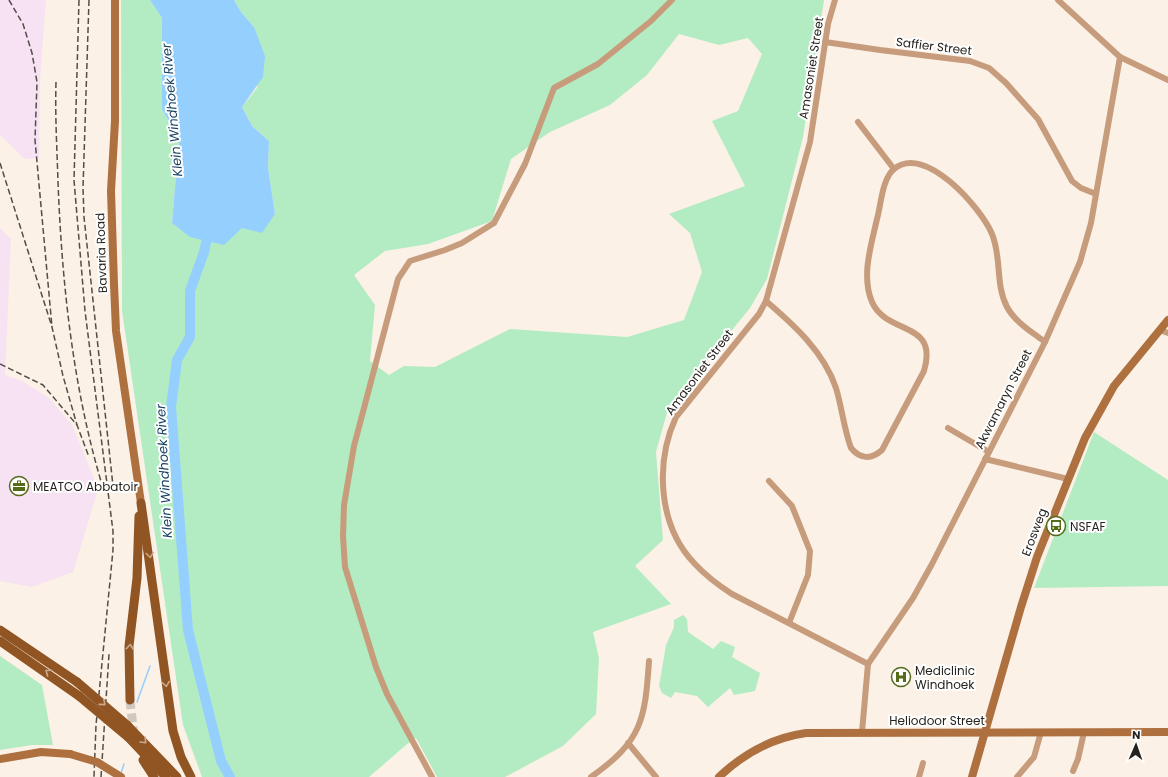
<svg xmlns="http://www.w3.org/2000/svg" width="1168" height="777" viewBox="0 0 1168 777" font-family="Poppins,sans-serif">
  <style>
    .industrial { fill: #f6e2f2 }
    .green { fill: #b3ecc2; fill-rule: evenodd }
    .water { fill: #94cffe }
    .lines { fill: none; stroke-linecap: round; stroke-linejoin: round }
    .stream { stroke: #94cffe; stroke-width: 1.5 }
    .river { stroke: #94cffe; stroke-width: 10 }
    .primary-tunnel { stroke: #d0c8be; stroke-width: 9; stroke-dasharray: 9 4.5; stroke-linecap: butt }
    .street { stroke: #c79c7c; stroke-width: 6 }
    .secondary { stroke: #ae703f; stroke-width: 8 }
    .primary { stroke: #915523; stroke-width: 9 }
    .rail { stroke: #524e48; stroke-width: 1.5; stroke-dasharray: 6 3; stroke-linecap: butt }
    .secondary-bridge { stroke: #ae703f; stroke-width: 8 }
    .primary-bridge { stroke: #915523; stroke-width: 9 }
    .oneway { stroke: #c8aa91 }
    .labels { text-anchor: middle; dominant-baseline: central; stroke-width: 4; stroke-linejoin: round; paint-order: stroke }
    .street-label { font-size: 12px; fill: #26231f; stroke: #fff }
    .poi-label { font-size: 12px; fill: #26231f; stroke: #fff; text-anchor: start }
    .water-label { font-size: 13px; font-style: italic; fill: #184464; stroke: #fff }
  </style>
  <rect width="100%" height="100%" fill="#fbf1e6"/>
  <g class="industrial">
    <path d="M0,0H46L40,80L39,158L25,159L0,135Z"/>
    <path d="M0,228L11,239L5,375L22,381L49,398L72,425L93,476L97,493L73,572L32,587L0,581Z"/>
  </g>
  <g class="green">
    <path d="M121,0H150L162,18V109L179,140L172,223L242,227L275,214L268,168L269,141L252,126L242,107L257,88L254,27L241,12L234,0H824L803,137L767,279L750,308L668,409L656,452L663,540L635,566L671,604L593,632L599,658L596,714L563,746L505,777H437L416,738L406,745L369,777H202L183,725L122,311ZM679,34L719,45L748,38L762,54L738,111L712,121L745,186L669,214L690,233L702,272L684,320L627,337L510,329L435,367L404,366L389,375L370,361L375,305L354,275L385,251L428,244L492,221L511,159L550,132L610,105L647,75Z"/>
    <path d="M1094,432L1168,480V586L1034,588Z"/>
    <path d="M683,615L687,619L688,632L713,649L721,641L735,647L732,657L760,673L755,691L734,695L730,688L708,707L697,696L675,692L671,698L662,693L659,686L666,645L674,627V620Z"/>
    <path d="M0,656L42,685L53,745H32L0,750Z"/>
  </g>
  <path class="water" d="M150,0H234L241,12L254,27L265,56L263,77L242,107L252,126L269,141L268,168L275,214L262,233L242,228L224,245L190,237L172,223L179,140L162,109V18Z"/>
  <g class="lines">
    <g class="stream">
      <path d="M137,702L150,666"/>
      <path d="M121,773L124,764"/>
    </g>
    <path class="river" d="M209,229L204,252L190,291V337L177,360L171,407L188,630L221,761L230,777"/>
    <path class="primary-tunnel" d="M130,700L134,736"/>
    <g class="street">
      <path d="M835,0L828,24L810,142L766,301L759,314L676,417C655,463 658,525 694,563C705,575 718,585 732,594L868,664"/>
      <path d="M1058,0L1120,57L1168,80"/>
      <path d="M825,42L880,50L970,61L989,68L1006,83L1038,119L1072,181L1081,188L1096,194"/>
      <path d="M858,122L894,169"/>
      <path d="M766,301C794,325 824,352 836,388C842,408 844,429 851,448C860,459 871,460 882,450L924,371C939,320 887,336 872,302C861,276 871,246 877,219C881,205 882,179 894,169C925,143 981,208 992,234C1002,258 995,284 1007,307C1015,322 1032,332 1045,342"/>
      <path d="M1159,330L1168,333"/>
      <path d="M948,428L989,452"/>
      <path d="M985,459L1068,479"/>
      <path d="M769,481L792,506L810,551L808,575L789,623"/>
      <path d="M862,732L868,664L913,598L932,564L1045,342L1080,262L1091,223L1120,57"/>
      <path d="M628,743L656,777"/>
      <path d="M1073,771L1078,759L1084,732"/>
      <path d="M432,777L387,694L376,667L345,567L343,536L344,505L354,446L398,279L410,261L445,250L462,243L494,223L525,164L554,88L598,64L651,21L672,0"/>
      <path d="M591,777C642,741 645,720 649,661"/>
      <path d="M919,777L923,763"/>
      <path d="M1017,777L1034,757L1041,732"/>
    </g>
    <g class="secondary">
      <path d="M115,0V121L111,191L114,284L116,331L141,503"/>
      <path d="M0,759L41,752L70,754"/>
      <path d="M719,777C744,753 771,738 806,733L1168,732"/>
      <path d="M972,777L1021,607L1037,557L1085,438L1114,386L1168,320"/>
    </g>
    <g class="primary">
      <path d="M141,503L173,731L181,757L191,777"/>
      <path d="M0,630L77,682"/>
      <path d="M0,641L79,696"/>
      <path d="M130,700L129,646L137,578L139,516"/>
      <path d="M128,726L177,777"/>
      <path d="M128,737L166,777"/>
      <path d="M143,760L154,777"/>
    </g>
    <g class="rail">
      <path d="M9,0L23,24L32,53L37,82L35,140L52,327"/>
      <path d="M79,0L74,180L85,311L113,531V550L96,725L94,777"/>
      <path d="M89,0L83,188L84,217L113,486"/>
      <path d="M56,82C55,116 57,149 58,182C62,285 73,389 103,488"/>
      <path d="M0,163L52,327L63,376L77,425"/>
      <path d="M0,364L43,385L77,425L89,457"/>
      <path d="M101,777L109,654"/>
    </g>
    <path class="secondary-bridge" d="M70,754L97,762L121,777"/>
    <g class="primary-bridge">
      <path d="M77,682L128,726"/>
      <path d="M79,696L128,737"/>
    </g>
  </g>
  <defs><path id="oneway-chevron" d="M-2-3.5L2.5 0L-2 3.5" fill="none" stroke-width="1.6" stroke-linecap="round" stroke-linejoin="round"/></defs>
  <g class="oneway">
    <use href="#oneway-chevron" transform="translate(150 555) rotate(82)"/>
    <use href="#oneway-chevron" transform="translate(130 647) rotate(-85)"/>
    <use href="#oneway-chevron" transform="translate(48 672) rotate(-145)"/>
    <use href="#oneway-chevron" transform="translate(166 684) rotate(82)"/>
    <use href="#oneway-chevron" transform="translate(103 703) rotate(41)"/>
    <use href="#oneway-chevron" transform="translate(144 741) rotate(46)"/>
  </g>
  <defs>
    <g id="office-ring" transform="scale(1)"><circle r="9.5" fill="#fff" stroke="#556b1a" stroke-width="1.5"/><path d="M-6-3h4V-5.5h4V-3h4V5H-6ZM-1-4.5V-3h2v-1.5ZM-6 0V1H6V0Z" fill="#556b1a"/></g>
    <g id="bus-ring" transform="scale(1)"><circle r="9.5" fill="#fff" stroke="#556b1a" stroke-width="1.5"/><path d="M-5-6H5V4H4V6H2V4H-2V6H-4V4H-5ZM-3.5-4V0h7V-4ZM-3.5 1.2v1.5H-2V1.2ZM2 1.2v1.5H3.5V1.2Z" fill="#556b1a"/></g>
    <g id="hospital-ring" transform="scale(1)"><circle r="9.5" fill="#fff" stroke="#556b1a" stroke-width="1.5"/><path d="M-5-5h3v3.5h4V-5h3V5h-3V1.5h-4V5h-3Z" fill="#556b1a"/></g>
  </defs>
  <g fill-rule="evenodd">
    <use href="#office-ring" x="19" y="486"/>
    <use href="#bus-ring" x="1056" y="526"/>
    <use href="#hospital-ring" x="901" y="677"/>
  </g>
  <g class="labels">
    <g class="street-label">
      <text transform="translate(934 46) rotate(7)">Saffier Street</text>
      <text transform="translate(811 68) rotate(-81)">Amasoniet Street</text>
      <text transform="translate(101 253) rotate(-92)">Bavaria Road</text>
      <text transform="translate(699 372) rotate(-53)">Amasoniet Street</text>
      <text transform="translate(1003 399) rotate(-63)">Akwamaryn Street</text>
      <text transform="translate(1034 532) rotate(-69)">Erosweg</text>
      <text x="937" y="720">Heliodoor Street</text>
    </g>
    <g class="poi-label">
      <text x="33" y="486">MEATCO Abbatoir</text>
      <text x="1070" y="526">NSFAF</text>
      <text x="915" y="670">Mediclinic<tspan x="915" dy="14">Windhoek</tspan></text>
    </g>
    <g class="water-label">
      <text transform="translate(172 110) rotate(-95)">Klein Windhoek River</text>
      <text transform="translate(164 471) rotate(-93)">Klein Windhoek River</text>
    </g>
  </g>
  <g transform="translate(1136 745) rotate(2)" stroke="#ffffff" stroke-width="3" paint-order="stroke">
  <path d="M0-3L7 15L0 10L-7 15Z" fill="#26231f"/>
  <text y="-6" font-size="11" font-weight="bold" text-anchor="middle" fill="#26231f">N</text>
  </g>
</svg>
